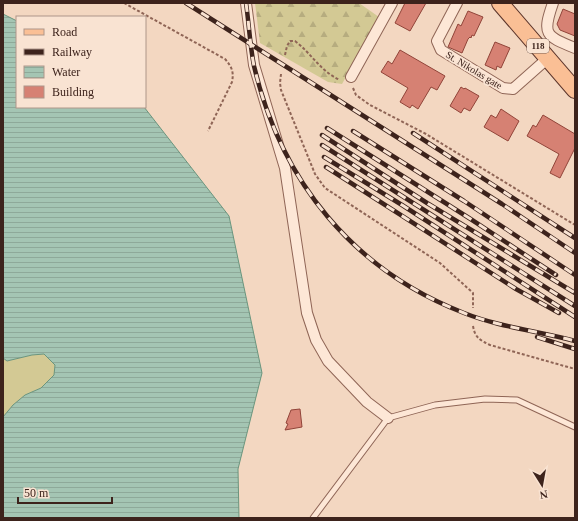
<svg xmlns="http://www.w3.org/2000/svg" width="578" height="521" viewBox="0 0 578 521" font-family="Georgia,serif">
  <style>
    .green { fill: #d3c994 }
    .forest { fill: url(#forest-firs) }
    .water { fill: url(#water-rules); stroke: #6a957e }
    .building { fill: #d68173; stroke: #914439 }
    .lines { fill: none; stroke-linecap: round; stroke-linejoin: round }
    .lane-casing { stroke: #8f6556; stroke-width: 7 }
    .street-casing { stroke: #8f6556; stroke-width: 12 }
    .primary-casing { stroke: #5c352b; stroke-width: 18 }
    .path { stroke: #8f6556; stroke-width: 2; stroke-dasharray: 3 2; stroke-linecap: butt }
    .lane { stroke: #fde7d6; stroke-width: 5 }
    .street { stroke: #fde7d6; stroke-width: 10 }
    .primary { stroke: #fabf95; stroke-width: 16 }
    .rail-casing { stroke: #3d231c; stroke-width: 4.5 }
    .rail { stroke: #f9e3d2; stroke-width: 3; stroke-dasharray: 9; stroke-linecap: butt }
    .labels { text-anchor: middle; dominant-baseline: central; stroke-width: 3.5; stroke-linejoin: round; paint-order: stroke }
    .shield { fill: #f9e3d2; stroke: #755d53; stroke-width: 1 }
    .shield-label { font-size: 9px; font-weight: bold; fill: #3d231c }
    .street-label { font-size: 10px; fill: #3d231c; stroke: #f9e3d2 }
  </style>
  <defs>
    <pattern id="forest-firs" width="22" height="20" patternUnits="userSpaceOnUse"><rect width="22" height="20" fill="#d3c994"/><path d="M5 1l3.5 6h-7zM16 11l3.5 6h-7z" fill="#b6ac7f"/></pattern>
    <pattern id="water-rules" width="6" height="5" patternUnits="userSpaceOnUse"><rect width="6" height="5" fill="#a4c5b3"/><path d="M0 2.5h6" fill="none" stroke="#8ea999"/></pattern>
  </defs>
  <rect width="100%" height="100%" fill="#f3d7c1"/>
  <path class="green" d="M44,354L55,365L54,375L41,388L25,395L13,405L3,417V358L7,361L32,355Z"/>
  <path class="forest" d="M255,3H359L379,17L342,84L328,82L260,43Z"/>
  <path class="water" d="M3,14L17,21V107H144L229,216L262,373L238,469L239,518H3V417L13,405L25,395L41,388L54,375L55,365L44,354L32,355L7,361L3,358Z"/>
  <g class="building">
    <path d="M405,3H426L410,31L395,23Z"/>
    <path d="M563,9L575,14V36L560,30L557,24Z"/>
    <path d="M468,11L483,17L474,36L472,35L471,38L470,37L468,39L462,53L448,47L458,24L461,26Z"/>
    <path d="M495,42L510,48L501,68L497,66L496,70L485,65Z"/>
    <path d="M400,50L445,76L437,90L431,87L418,109L412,105L410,108L400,102L408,88L381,72L388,61L392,64Z"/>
    <path d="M461,87L464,89L465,88L479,96L470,111L464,108L461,113L450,106Z"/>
    <path d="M501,109L519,121L508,141L484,127L491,115L496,118Z"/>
    <path d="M543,115L575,134V148L560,178L550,173L559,154L527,136L533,125L536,127Z"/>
    <path d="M300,409L302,427L285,430L288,424L286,423L291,410Z"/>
  </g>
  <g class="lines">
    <g class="lane-casing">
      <path id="lane" d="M313,518L388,418L435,405L485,399L517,400L575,427"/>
    </g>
    <g class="street-casing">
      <g id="street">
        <path d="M246,3L254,65L285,168L307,313L316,340L328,361L367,402L388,418"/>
        <path d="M457,3L437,41L441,50L503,88L513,89L548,58"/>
        <path d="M553,3C542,34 545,36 575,48"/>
        <path d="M351,77L392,3"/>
      </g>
    </g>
    <g class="primary-casing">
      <path id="primary" d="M500,3L575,90"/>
    </g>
    <g class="path">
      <path d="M124,3L225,59C232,67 234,72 232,82L208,131"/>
      <path d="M285,55L287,46L290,41H295C312,54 320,71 340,80"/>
      <path d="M281,74L280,83L281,90L315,174L325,188L440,263L473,293V308"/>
      <path d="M353,88L356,95L370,105L426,134L575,225"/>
      <path d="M473,326C475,338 480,340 490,345L575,369"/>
    </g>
    <use href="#lane" class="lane"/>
    <use href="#street" class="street"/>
    <use href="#primary" class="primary"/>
    <g class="rail-casing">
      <g id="rail">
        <path d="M186,3L502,204L575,253"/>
        <path d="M246,3C249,24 250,46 254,66C281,181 353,270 464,313C499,327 538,331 575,341"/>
        <path d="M327,128L469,218L556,275"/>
        <path d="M353,131L464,201L575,275"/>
        <path d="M413,133L575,238"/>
        <path d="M322,135L427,203L575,293"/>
        <path d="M322,145L575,306"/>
        <path d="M324,157L402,205L575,317"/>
        <path d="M326,167L516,289L559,313"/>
        <path d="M537,337L575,349"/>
      </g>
    </g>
    <use href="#rail" class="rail"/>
  </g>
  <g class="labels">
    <rect class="shield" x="527" y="39" width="22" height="14" rx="3"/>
    <g class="shield-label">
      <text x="538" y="46">118</text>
    </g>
    <g class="street-label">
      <text transform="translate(474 70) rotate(31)">St. Nikolas gate</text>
    </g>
  </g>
  <rect width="578" height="521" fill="none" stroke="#3d231c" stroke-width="8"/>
  <rect x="16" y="16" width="130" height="92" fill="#f9e3d2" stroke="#ae9689"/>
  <rect x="24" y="29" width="20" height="6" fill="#fabf95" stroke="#ae9689"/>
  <text x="52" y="36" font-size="12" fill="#3d231c">Road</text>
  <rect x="24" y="49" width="20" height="6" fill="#3d231c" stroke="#ae9689"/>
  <text x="52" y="56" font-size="12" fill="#3d231c">Railway</text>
  <rect x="24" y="66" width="20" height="12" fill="url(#water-rules)" stroke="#ae9689"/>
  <text x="52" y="76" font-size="12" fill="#3d231c">Water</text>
  <rect x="24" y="86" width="20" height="12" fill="#d68173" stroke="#ae9689"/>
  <text x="52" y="96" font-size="12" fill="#3d231c">Building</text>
  <g transform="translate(542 485) rotate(169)" stroke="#f9e3d2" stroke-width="3" paint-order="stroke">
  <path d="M0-3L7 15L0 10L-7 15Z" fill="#3d231c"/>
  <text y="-6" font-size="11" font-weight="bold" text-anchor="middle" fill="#3d231c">N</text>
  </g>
  <path d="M18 497v6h94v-6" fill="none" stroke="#3d231c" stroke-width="2"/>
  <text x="24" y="497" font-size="12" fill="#3d231c" stroke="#f9e3d2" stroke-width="3" paint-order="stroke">50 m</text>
</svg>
